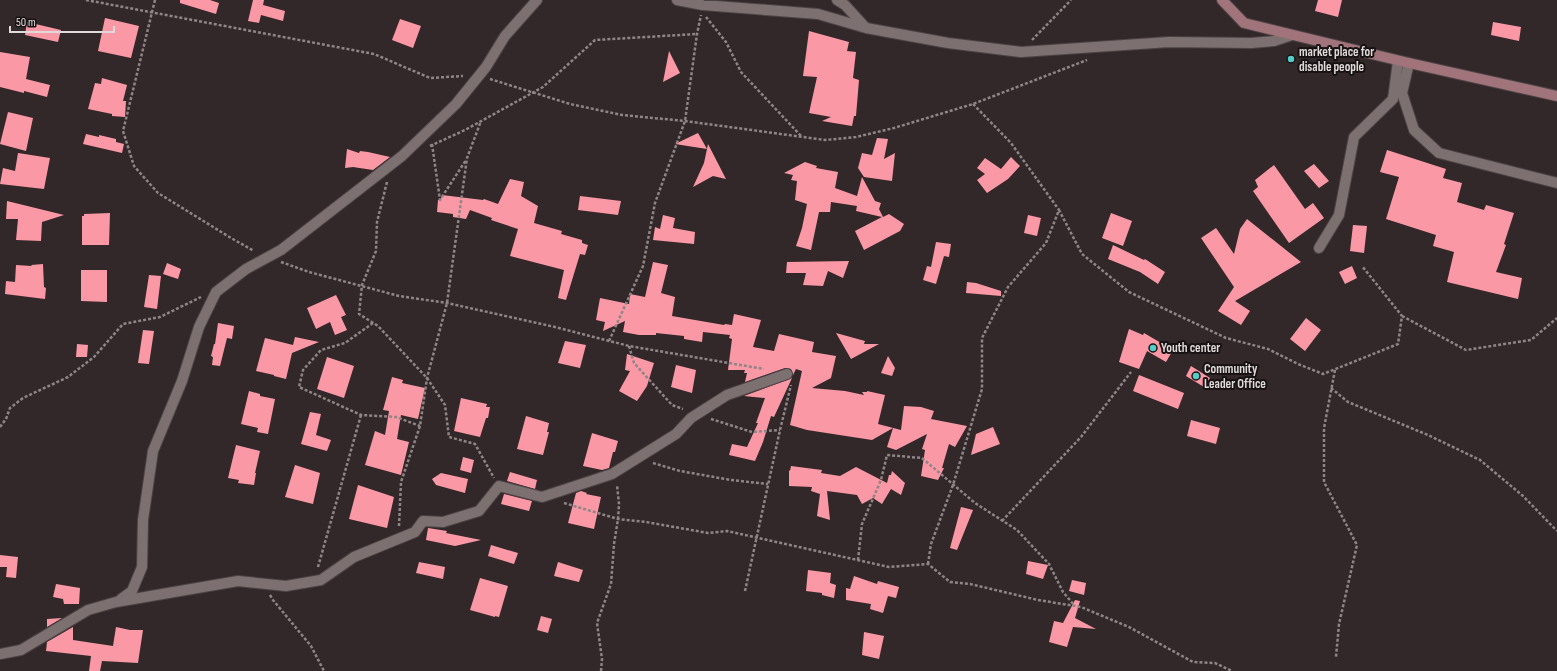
<svg xmlns="http://www.w3.org/2000/svg" width="1557" height="671" viewBox="0 0 1557 671" font-family="'Sofia Sans Condensed',sans-serif">
  <style>
    .building { fill: #fb98a5 }
    .lines { fill: none; stroke-linecap: round; stroke-linejoin: round }
    .street-casing { stroke: #4d4446; stroke-width: 12 }
    .secondary-casing { stroke: #4d4446; stroke-width: 12 }
    .path { stroke: #8e8586; stroke-width: 2.5; stroke-dasharray: 3 2; stroke-linecap: butt }
    .street { stroke: #7d7071; stroke-width: 10 }
    .secondary { stroke: #a0747a; stroke-width: 10 }
    .poi-dot { fill: #54cdc8; stroke: #171213; stroke-width: 1.5 }
    .labels { text-anchor: middle; dominant-baseline: central; stroke-width: 4; stroke-linejoin: round; paint-order: stroke }
    .poi-label { font-size: 13px; font-weight: bold; fill: #e0d9d9; stroke: #171213; text-anchor: start }
  </style>
  <rect width="100%" height="100%" fill="#332829"/>
  <g class="building">
    <path d="M180,0H210L219,3L216,14L180,3Z"/>
    <path d="M253,0H264L263,5L285,11L283,21L261,15L259,23L248,21Z"/>
    <path d="M1318,0H1342L1338,17L1315,11Z"/>
    <path d="M105,18L139,26L131,58L98,51Z"/>
    <path d="M400,19L421,26L413,48L392,40Z"/>
    <path d="M27,22L61,30L58,42L25,35Z"/>
    <path d="M1493,22L1521,27L1519,41L1491,35Z"/>
    <path d="M809,31L849,42L847,51L856,52L853,78L859,80L856,116H854L852,126L822,121L831,117L809,113L817,77L803,76Z"/>
    <path d="M669,51L680,73L663,82Z"/>
    <path d="M0,52L30,57L26,79L50,85L47,97L24,91V93L0,87Z"/>
    <path d="M102,78L127,85L123,101H126L125,117L112,116V114L88,109L95,83L101,84Z"/>
    <path d="M8,112L33,118L26,151L0,144Z"/>
    <path d="M698,133L707,149L708,144L726,179L713,176L693,187L704,163L707,149L675,144Z"/>
    <path d="M86,134L99,137V135L116,139V142L124,144L122,153L83,144Z"/>
    <path d="M877,138L888,139L884,159L895,153L892,181L864,177L858,168L862,153L872,155Z"/>
    <path d="M347,149L359,153L360,151L368,152L390,157L373,170L353,167L345,168Z"/>
    <path d="M1387,150L1446,169L1443,178L1462,183L1457,202L1484,210L1486,205L1514,213L1504,244L1506,245L1496,272L1522,278L1518,299L1447,282L1454,252L1433,246L1436,235L1386,219L1399,177L1380,172Z"/>
    <path d="M18,153L50,158L44,189L0,184L3,168L15,171Z"/>
    <path d="M1011,157L1020,166L1008,179L987,193L977,180L985,174L977,168L985,158L1001,169Z"/>
    <path d="M805,162L817,166L816,168L838,172L835,188L857,196L862,177L875,201L881,203L879,209L883,217L889,214L904,224L900,231L864,250L855,231L882,217L856,211L857,206L831,202L830,212H819L811,250L796,246L802,228L807,204L795,200L797,181L791,180L793,175L784,173Z"/>
    <path d="M1314,164L1329,181L1319,188L1304,171Z"/>
    <path d="M1274,165L1305,209L1313,203L1324,218L1289,243L1253,191L1258,187L1255,180Z"/>
    <path d="M510,179L524,182L521,196L538,206L534,223L562,231L561,234L582,240V243L588,245L585,255L580,254L566,300L558,298L564,270L510,256L518,229L491,220L492,218L470,210L466,219L453,217V214L437,212L438,200L441,199L442,195L483,200L484,199L498,204Z"/>
    <path d="M580,196L621,201L618,215L578,210Z"/>
    <path d="M7,201L64,215L42,222L41,241L16,240L18,219H6Z"/>
    <path d="M110,213L109,245H82V216H84V214Z"/>
    <path d="M1111,213L1132,221L1123,246L1102,238Z"/>
    <path d="M663,215L675,218L673,228L695,232L694,244L653,240L655,227L660,229Z"/>
    <path d="M1028,215L1041,218L1037,236L1024,233Z"/>
    <path d="M1247,219L1301,262L1235,301L1250,311L1241,325L1218,311L1234,287L1201,238L1216,228L1234,254L1240,229Z"/>
    <path d="M1353,225L1367,226L1364,253L1350,251Z"/>
    <path d="M936,242L951,244L949,257L944,256L936,284L923,280L927,266L931,267Z"/>
    <path d="M1113,245L1144,260L1145,259L1165,272L1158,284L1140,272L1108,259Z"/>
    <path d="M849,261L843,278L828,271L823,286L803,285L806,273H786L787,262Z"/>
    <path d="M653,262L668,265L661,293L675,297L672,316L724,325L725,324L732,325L734,314L761,320L753,347L774,351L779,334L814,342L812,352L836,356L831,378L812,388L845,391L864,395L862,392H867V391L885,395L878,424L901,430L904,406L921,407L934,411L931,419L967,426L955,447L949,444L942,468H944L938,480L921,476L925,450L922,449L927,434L896,450L887,447L893,428L872,440L807,430L790,425L802,371L796,369L793,375L791,369L785,368L745,382L747,373H744L745,370H728L732,339L729,338L730,335L703,332L702,342L684,339V336L656,333V335H639L623,332L625,321L603,331L605,322L596,320L600,298L629,304L630,294L645,297Z"/>
    <path d="M167,263L181,269L178,279L163,274Z"/>
    <path d="M43,264L44,287L46,288L45,299L5,294L6,281L15,282L16,265L32,266L31,265Z"/>
    <path d="M1352,266L1357,278L1345,284L1339,272Z"/>
    <path d="M81,270H107V302L81,301Z"/>
    <path d="M149,275L161,276L157,309L144,307Z"/>
    <path d="M967,282L976,283L1001,291V296L966,293Z"/>
    <path d="M336,295L346,315L341,317L347,330L335,335L330,322L316,329L307,308Z"/>
    <path d="M1306,318L1321,330L1305,351L1290,339Z"/>
    <path d="M218,323L234,326L232,339L227,338L220,366L212,365L213,357L211,356L214,344H215Z"/>
    <path d="M1129,329L1143,335L1144,333L1173,350L1166,362L1147,351L1139,369L1119,362Z"/>
    <path d="M143,330L154,331L149,364L138,363Z"/>
    <path d="M836,333L865,341L864,344H879L851,359Z"/>
    <path d="M295,337L319,342L292,353L286,379L274,376V375L256,371L265,338L293,345Z"/>
    <path d="M565,341L586,345L580,368L558,363Z"/>
    <path d="M77,344L88,345L87,357H76Z"/>
    <path d="M627,354L654,363L647,386L637,401L619,391L630,371L625,370Z"/>
    <path d="M888,356L895,368L892,376L881,373Z"/>
    <path d="M327,357L354,366L344,398L317,389Z"/>
    <path d="M676,365L696,370L692,393L671,387Z"/>
    <path d="M1191,366L1210,378L1204,387L1186,376Z"/>
    <path d="M1139,375L1184,393L1178,409L1133,391Z"/>
    <path d="M392,377L403,380L402,383L425,388L418,419L401,415L397,439L409,442L401,475L365,465L375,431L385,435L389,411L383,410Z"/>
    <path d="M792,378L774,417L771,416L763,442L755,461L729,455L732,444L747,447L758,423H756L765,398L744,396Z"/>
    <path d="M249,391L260,394V396L275,399L268,434L257,432L258,428L241,424Z"/>
    <path d="M461,398L487,404L486,407H490L488,418H486L480,437L454,431Z"/>
    <path d="M310,412L321,414L316,435L331,440L327,451L301,444Z"/>
    <path d="M526,416L549,423L547,432H549L543,455L517,449Z"/>
    <path d="M1191,420L1220,428L1216,444L1187,436Z"/>
    <path d="M993,427L1000,444L971,455L976,434Z"/>
    <path d="M592,433L618,441L615,452H613L609,468L602,470L583,466Z"/>
    <path d="M236,445L260,451L255,473H256L254,485L238,483L239,480L228,478Z"/>
    <path d="M463,457L474,460L471,473L460,470Z"/>
    <path d="M295,465L320,473L313,504L285,497Z"/>
    <path d="M791,466L822,470L821,473L840,476L856,467L887,483L889,475H891L892,471L905,483L901,495L891,489L882,504L873,498L862,504L857,495L827,491L830,520L817,516L820,494L811,491L812,487L789,486V470L790,471Z"/>
    <path d="M510,472L537,480L535,489L507,481Z"/>
    <path d="M441,473L468,479L465,493L436,485L432,479Z"/>
    <path d="M358,485L394,497L387,528L349,519Z"/>
    <path d="M581,491L587,493L586,494L601,497L594,529L568,523L576,493Z"/>
    <path d="M504,494L532,501L529,511L501,504Z"/>
    <path d="M961,507L973,510L957,550L950,548Z"/>
    <path d="M428,528L447,531L446,533L481,540L455,546L426,540Z"/>
    <path d="M491,545L518,553L514,564L488,556Z"/>
    <path d="M0,555L18,557L16,578L6,577L7,567H0Z"/>
    <path d="M1028,561L1048,565L1043,579L1026,574Z"/>
    <path d="M419,562L445,567L443,579L416,573Z"/>
    <path d="M558,562L583,570L579,582L554,576Z"/>
    <path d="M808,570L831,573L830,583L836,585L834,598L822,595V593L806,591Z"/>
    <path d="M854,576L877,584L878,581L899,587L896,598L888,596L883,613L870,609L871,604L846,600V588L850,589Z"/>
    <path d="M480,578L508,586L499,617L495,616V617L470,610Z"/>
    <path d="M1072,580L1086,583L1084,595L1069,591Z"/>
    <path d="M56,584L80,588L79,604H64L63,599L53,597Z"/>
    <path d="M1075,600L1080,601L1075,618L1096,629L1073,627L1067,647L1049,642L1054,621L1063,623Z"/>
    <path d="M541,616L552,619L548,633L537,630Z"/>
    <path d="M62,618L47,627V619Z"/>
    <path d="M73,627V640L113,646L116,627L130,630H143L138,663L102,661L100,671H89L91,656L46,651L47,642Z"/>
    <path d="M864,632L884,636L879,659L862,655Z"/>
  </g>
  <g class="lines">
    <g class="street-casing">
      <g id="street">
        <path d="M677,0L703,5L818,14L866,28L948,43L1021,52L1169,42L1251,43L1274,41L1292,35"/>
        <path d="M837,0L845,5L865,27"/>
        <path d="M1409,63L1402,93L1414,130L1439,153L1557,183"/>
        <path d="M1319,248L1339,215L1354,137L1393,99L1398,61"/>
        <path d="M121,599L132,591L142,567L143,520L153,451L182,381L199,327L216,292L246,269L281,250L402,156L456,104L486,67L505,36L537,0"/>
        <path d="M0,654L21,650L88,610L116,602L238,581L286,586L321,580L354,557L415,532L423,521L443,522L479,511L499,486L542,497L612,474L676,434L691,418L727,395L787,374"/>
      </g>
    </g>
    <g class="secondary-casing">
      <path id="secondary" d="M1222,0L1244,23L1409,63L1557,96"/>
    </g>
    <g class="path">
      <path d="M86,0L374,54L430,78L463,76"/>
      <path d="M155,0L123,131L134,166L158,193L231,238L254,251"/>
      <path d="M706,17L726,42L741,72L802,137"/>
      <path d="M1032,40L1071,0"/>
      <path d="M490,79L570,104L622,115L685,121L825,140L856,137L894,128L973,104L1087,60"/>
      <path d="M973,104L1011,143L1059,210"/>
      <path d="M432,144L440,200L466,160"/>
      <path d="M430,146L465,130L543,87L595,40L697,34"/>
      <path d="M387,182L377,222L376,251L362,285L359,314L378,326L427,378L445,405L449,437L475,444L494,478"/>
      <path d="M281,262L309,272L399,296L447,303L555,327L629,346L764,369"/>
      <path d="M1402,316L1466,350L1531,340L1557,318"/>
      <path d="M373,323L345,343L321,350L303,370L299,387L361,415L396,417L420,426"/>
      <path d="M609,341L643,266L655,203L685,121L697,34L701,15"/>
      <path d="M629,346L634,363L672,405L683,409"/>
      <path d="M1335,370L1324,428V482L1357,545L1339,624L1336,657"/>
      <path d="M1331,388L1348,402L1428,435L1480,460L1523,496L1557,531"/>
      <path d="M711,419L752,432L780,430"/>
      <path d="M0,427L6,419L10,408L23,398L68,377L94,357L123,324L160,317L201,297"/>
      <path d="M653,463L680,471L731,480L768,484"/>
      <path d="M564,503L618,519L646,522L708,533L727,531L889,567L928,564L950,582L970,584L1038,600L1081,607L1129,627L1193,662L1215,663L1232,671"/>
      <path d="M1002,521L1081,437L1131,372"/>
      <path d="M399,526L401,482L420,426L427,378L447,303L467,158L481,121"/>
      <path d="M858,560L862,524L881,480L887,455L922,458L975,503L1017,530L1049,564L1063,592L1074,605"/>
      <path d="M928,564L931,544L953,485L982,389V338L1008,287L1046,243L1059,210L1082,254L1129,292L1226,338L1268,349L1298,364L1323,374L1398,344L1402,316L1362,266"/>
      <path d="M318,567L361,415"/>
      <path d="M745,591L780,430L791,385"/>
      <path d="M270,595L273,600L311,646L324,671"/>
      <path d="M601,671L602,659L597,623L611,584L614,544L618,519L619,504L617,485"/>
    </g>
    <use href="#street" class="street"/>
    <use href="#secondary" class="secondary"/>
  </g>
  <g class="poi-dot">
    <circle cx="1291" cy="59" r="4"/>
    <circle cx="1153" cy="348" r="4"/>
    <circle cx="1196" cy="376" r="4"/>
  </g>
  <g class="labels">
    <g class="poi-label">
      <text x="1299" y="52">market place for<tspan x="1299" dy="15">disable people</tspan></text>
      <text x="1161" y="348">Youth center</text>
      <text x="1204" y="369">Community<tspan x="1204" dy="15">Leader Office</tspan></text>
    </g>
  </g>
  <path d="M10 26v6h104v-6" fill="none" stroke="#e0d9d9" stroke-width="2"/>
  <text x="16" y="26" font-size="12" fill="#e0d9d9" stroke="#171213" stroke-width="3" paint-order="stroke">50 m</text>
</svg>
